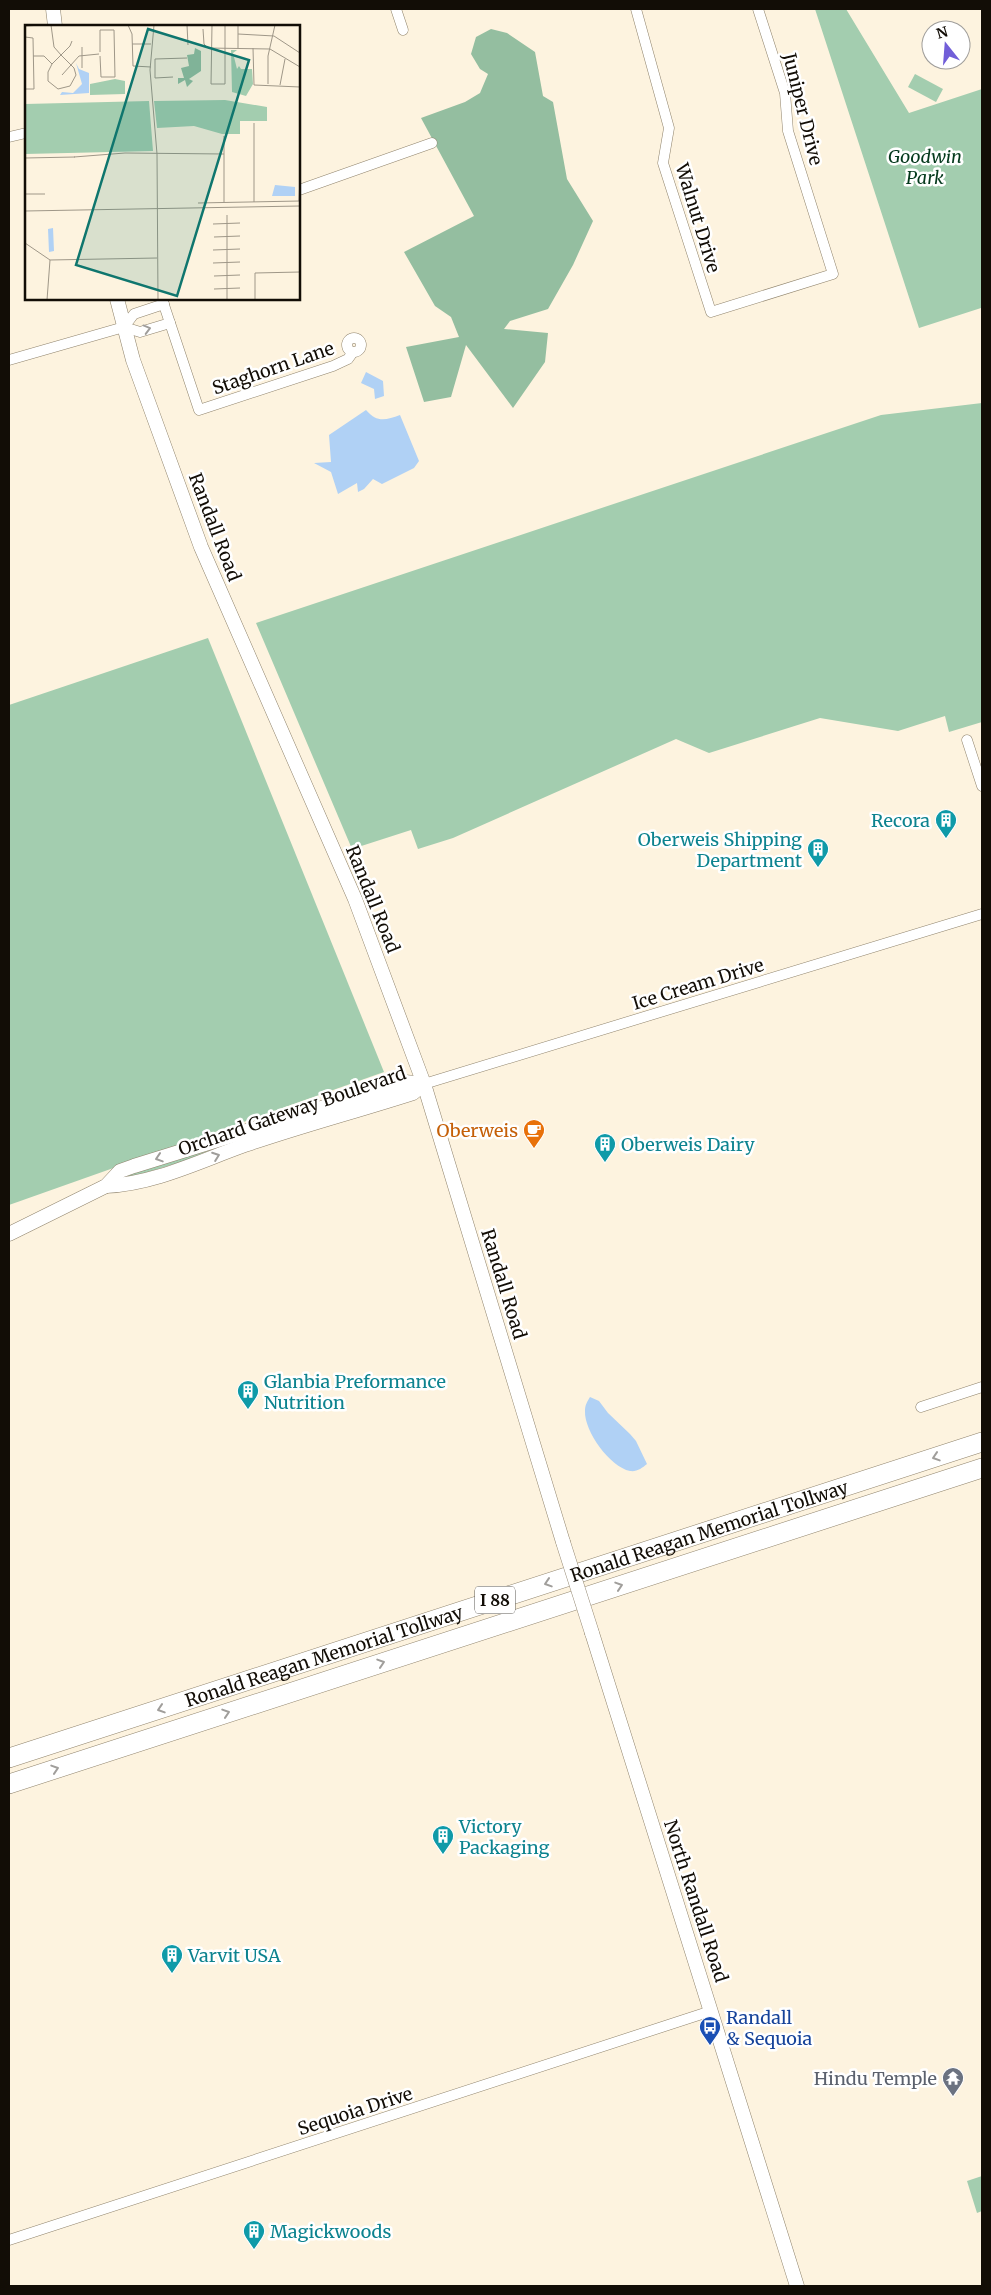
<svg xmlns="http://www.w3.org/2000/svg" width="991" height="2295" viewBox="0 0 991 2295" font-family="Merriweather,serif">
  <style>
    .green { fill: #a3cdaf }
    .forest { fill: #94bea0 }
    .water { fill: #b0d1f5 }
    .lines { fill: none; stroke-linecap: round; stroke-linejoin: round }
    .street-casing { stroke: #90846d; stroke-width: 11 }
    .secondary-casing { stroke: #90846d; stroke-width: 15 }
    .highway-casing { stroke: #90846d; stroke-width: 20 }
    .street { stroke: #fff; stroke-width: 10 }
    .secondary { stroke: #fff; stroke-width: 14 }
    .highway { stroke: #fff; stroke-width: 19 }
    .secondary-bridge-casing { stroke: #90846d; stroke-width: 15; stroke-linecap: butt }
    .secondary-bridge { stroke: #fff; stroke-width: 14 }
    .oneway { stroke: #a09e9b }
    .labels { text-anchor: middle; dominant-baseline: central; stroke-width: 5; stroke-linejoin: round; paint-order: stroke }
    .shield { fill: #fff; stroke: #595651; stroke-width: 1 }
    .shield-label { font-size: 16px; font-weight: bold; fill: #120d06 }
    .street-label { font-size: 18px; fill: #120d06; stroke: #fff }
    .park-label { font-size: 18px; font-style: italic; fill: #04391c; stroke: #fff }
    .culture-label { font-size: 18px; fill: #0d838f; stroke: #fff; text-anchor: start }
    .food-label { font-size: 18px; fill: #c56008; stroke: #fff; text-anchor: end }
    .transit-label { font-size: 18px; fill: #164399; stroke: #fff; text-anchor: start }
    .worship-label { font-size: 18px; fill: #5b616d; stroke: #fff; text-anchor: end }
    .inset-road { fill: none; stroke: #9f9788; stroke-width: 1 }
    .view { fill: #0f766e; fill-opacity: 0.15; stroke: #0f766e; stroke-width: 2.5 }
    .inset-edge { fill: none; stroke: #120d06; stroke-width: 2.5 }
  </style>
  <rect width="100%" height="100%" fill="#fdf3df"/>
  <g class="green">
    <path d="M815,9H846L909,113L982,89V309L981,308L919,328Z"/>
    <path d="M915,74L943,89L936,102L908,87Z"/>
    <path d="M982,403V722L949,732L945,716L898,731L820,718L709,753L676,739L453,838L418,849L411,830L352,849L256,623L881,415Z"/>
    <path d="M208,638L384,1072L9,1205V705Z"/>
    <path d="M236,1140L181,1162L115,1182L135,1170Z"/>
    <path d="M982,2176V2211L977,2213L967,2181Z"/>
  </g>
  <path class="forest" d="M491,29L507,33L535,52L543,96L553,102L567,179L593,221L573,265L548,309L510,321L504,329L548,333L545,362L513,408L466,345L451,397L424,402L406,347L459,337L451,317L435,306L404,252L474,216L421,118L465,102L480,93L488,74L480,69L471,54L476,37Z"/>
  <g class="water">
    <path d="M366,372L383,381L384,396L375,399L374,389L361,383Z"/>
    <path d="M366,410C377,423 386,420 400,415L419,461L414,468L382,484L373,479L364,489L358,492L357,483L338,494L331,472L314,463L331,462L329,435Z"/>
    <path d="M590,1397L599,1401L608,1413L630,1434L636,1441L647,1464C642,1468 637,1472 630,1471C610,1467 584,1431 585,1411C585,1405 587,1402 590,1397Z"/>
  </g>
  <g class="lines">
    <g class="street-casing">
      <g id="street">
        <path d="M396,9L403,30"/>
        <path d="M636,9L669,128L663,163L711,312L833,274L788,131L785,93L758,9"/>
        <path d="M9,137L26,133"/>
        <path d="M299,190L432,143"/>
        <path d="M162,299L199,410L333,366L348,359L353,352"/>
        <path d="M124,327L140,332L170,323"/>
        <path d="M124,327L134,314L164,304"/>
        <circle cx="354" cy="345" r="7"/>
        <path d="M9,360L124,327"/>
        <path d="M967,740L982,786"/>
        <path d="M424,1084L982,914"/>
        <path d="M921,1407L982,1387"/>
        <path d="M9,2240L711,2011"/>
      </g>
    </g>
    <g class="secondary-casing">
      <g id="secondary">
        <path d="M53,9L55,26"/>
        <path d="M117,299L133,360L201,547L355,899L424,1084L563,1542"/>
        <path d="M106,1186C154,1184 200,1161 245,1145C300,1126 357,1111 413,1093L424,1084"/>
        <path d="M9,1234L106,1186L120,1171L134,1166L405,1082L424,1084"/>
        <path d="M592,1633L797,2286"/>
      </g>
    </g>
    <g class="highway-casing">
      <g id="highway">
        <path id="s1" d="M9,1758L982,1442"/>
        <path d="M9,1784L982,1468"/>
      </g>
    </g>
    <use href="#street" class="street"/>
    <use href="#secondary" class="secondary"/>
    <use href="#highway" class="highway"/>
    <g class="secondary-bridge-casing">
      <path id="secondary-bridge" d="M563,1542L592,1633"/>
    </g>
    <use href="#secondary-bridge" class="secondary-bridge"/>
  </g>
  <defs><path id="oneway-chevron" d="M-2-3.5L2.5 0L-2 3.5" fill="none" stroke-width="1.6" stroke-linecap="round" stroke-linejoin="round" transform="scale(1.25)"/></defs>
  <g class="oneway">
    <use href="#oneway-chevron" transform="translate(147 329) rotate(-15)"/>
    <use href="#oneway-chevron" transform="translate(216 1156) rotate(-20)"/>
    <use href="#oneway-chevron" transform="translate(159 1158) rotate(162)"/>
    <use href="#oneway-chevron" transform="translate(936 1457) rotate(162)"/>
    <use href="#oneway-chevron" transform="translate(548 1583) rotate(162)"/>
    <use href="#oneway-chevron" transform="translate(619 1586) rotate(-18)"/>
    <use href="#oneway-chevron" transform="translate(381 1663) rotate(-18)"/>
    <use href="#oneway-chevron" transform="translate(161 1709) rotate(162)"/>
    <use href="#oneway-chevron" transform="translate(226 1713) rotate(-18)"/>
    <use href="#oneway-chevron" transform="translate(55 1769) rotate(-18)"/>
  </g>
  <defs>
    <g id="building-pin" transform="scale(1.125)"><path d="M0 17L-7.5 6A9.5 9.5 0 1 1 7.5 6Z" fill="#0f9aa8" stroke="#fff"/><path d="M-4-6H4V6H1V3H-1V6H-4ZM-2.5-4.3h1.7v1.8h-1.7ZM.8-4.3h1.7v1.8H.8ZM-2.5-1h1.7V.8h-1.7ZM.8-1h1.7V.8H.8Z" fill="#fff"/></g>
    <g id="cafe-pin" transform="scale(1.125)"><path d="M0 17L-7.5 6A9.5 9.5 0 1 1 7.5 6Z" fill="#e8710a" stroke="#fff"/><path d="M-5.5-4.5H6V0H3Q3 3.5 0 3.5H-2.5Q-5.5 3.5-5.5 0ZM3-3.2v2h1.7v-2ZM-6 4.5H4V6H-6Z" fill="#fff"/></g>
    <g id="bus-pin" transform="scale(1.125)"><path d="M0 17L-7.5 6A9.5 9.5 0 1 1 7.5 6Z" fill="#1a4fb4" stroke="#fff"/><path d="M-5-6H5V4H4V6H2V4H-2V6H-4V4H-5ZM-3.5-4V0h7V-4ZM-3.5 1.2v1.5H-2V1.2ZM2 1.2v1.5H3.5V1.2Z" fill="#fff"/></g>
    <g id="temple-pin" transform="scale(1.125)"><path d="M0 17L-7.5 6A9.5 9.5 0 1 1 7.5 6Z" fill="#6b7280" stroke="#fff"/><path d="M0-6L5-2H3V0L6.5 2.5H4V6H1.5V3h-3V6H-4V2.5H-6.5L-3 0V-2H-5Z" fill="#fff"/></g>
  </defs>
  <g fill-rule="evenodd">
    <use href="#building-pin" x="946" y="820"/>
    <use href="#building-pin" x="818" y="849"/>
    <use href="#cafe-pin" x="534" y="1130"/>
    <use href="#building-pin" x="605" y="1144"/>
    <use href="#building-pin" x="248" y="1391"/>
    <use href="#building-pin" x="443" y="1836"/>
    <use href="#building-pin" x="172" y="1955"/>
    <use href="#bus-pin" x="710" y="2027"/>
    <use href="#temple-pin" x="953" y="2078"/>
    <use href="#building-pin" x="254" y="2231"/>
  </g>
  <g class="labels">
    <rect class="shield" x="475" y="1586.5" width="40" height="27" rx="4"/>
    <g class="shield-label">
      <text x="495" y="1600">I 88</text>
    </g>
    <g class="street-label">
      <text transform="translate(803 109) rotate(76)">Juniper Drive</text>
      <text transform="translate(698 218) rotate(73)">Walnut Drive</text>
      <text transform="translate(273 368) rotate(-19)">Staghorn Lane</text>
      <text transform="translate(215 527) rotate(69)">Randall Road</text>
      <text transform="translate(373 899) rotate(68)">Randall Road</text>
      <text transform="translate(698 984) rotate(-17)">Ice Cream Drive</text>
      <text transform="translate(292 1111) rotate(-19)">Orchard Gateway Boulevard</text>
      <text transform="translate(504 1284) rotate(73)">Randall Road</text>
      <text stroke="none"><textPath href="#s1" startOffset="736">Ronald Reagan Memorial Tollway</textPath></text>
      <text stroke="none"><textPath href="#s1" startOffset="331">Ronald Reagan Memorial Tollway</textPath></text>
      <text transform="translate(696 1901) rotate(72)">North Randall Road</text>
      <text transform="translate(355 2111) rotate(-18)">Sequoia Drive</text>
    </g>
    <g class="park-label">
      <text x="925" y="156">Goodwin<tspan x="925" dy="21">Park</tspan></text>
    </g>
    <g class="culture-label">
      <text x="930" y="820" text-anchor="end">Recora</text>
      <text x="802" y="839" text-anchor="end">Oberweis Shipping<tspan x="802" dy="21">Department</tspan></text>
      <text x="621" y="1144">Oberweis Dairy</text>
      <text x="264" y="1381">Glanbia Preformance<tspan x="264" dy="21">Nutrition</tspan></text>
      <text x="459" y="1826">Victory<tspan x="459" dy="21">Packaging</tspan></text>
      <text x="188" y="1955">Varvit USA</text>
      <text x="270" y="2231">Magickwoods</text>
    </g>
    <g class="food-label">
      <text x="518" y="1130">Oberweis</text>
    </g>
    <g class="transit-label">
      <text x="726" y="2017">Randall<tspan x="726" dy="21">&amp; Sequoia</tspan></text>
    </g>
    <g class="worship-label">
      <text x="937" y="2078">Hindu Temple</text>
    </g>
  </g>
  <g transform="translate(25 25)">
    <rect width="275" height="275" fill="#fdf3df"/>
    <path d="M206,25H212L208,28L212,44L214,41L216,44H227L228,59L221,71L207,67ZM90,54L100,56V69L65,70V59ZM200,75L242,82V96H215V109H197L169,101L132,103L129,76ZM124,76L128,126L0,129V79Z" fill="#a3cdaf"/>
    <path d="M170,23L176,26V46L164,54L168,56L162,62L160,55L153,59V53H159L156,43L164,41L162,30L169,29Z" fill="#94bea0"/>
    <path d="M51,38L54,44L64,48V68L35,70L37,67L48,68L57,59ZM250,160L270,162V171H247ZM28,203L29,226L24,227L23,204Z" fill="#b0d1f5"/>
    <path class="inset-road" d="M26,0L29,22L36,30L49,43L51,50L45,61L33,64L23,56V47L27,39L45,21L47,16M103,0L107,9L108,41L126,42M129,0L125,45L132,129L133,275M162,0L163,20M187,0L186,59H200V0M0,1L18,0M178,4L179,19L183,23L245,24L275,42M213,9L249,11L275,28M0,12L8,13L9,64H0M107,19H126M57,22V43M213,23V0M228,23L229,60L275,62M75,27V5H89L90,52H76L75,31M8,31H19L27,39M37,50L54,31L74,29M148,52L130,53V34L162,33M243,59V31L250,0M255,60L260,34M229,98V177M199,111V177M49,132L100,128L199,129M0,133L50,132M0,169H20M274,176L275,151M173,178L275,176M0,186L275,181M202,190V275M188,199L215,198M189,212L215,211M0,218L25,235L132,233M188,225L215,224M188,238L215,237M189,251L215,250M189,264L215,263M22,275L25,235M230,275V248L275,247"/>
    <path class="view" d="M123,4L224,35L152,271L51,240Z"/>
    <rect width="275" height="275" class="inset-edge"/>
  </g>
  <rect width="991" height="2295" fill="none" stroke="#120d06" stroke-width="20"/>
  <g transform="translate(946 45) rotate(343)"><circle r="24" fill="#ffffff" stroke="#a09e9b"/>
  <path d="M0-4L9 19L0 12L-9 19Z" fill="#715ed8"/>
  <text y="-8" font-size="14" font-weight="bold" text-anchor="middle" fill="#120d06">N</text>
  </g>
</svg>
